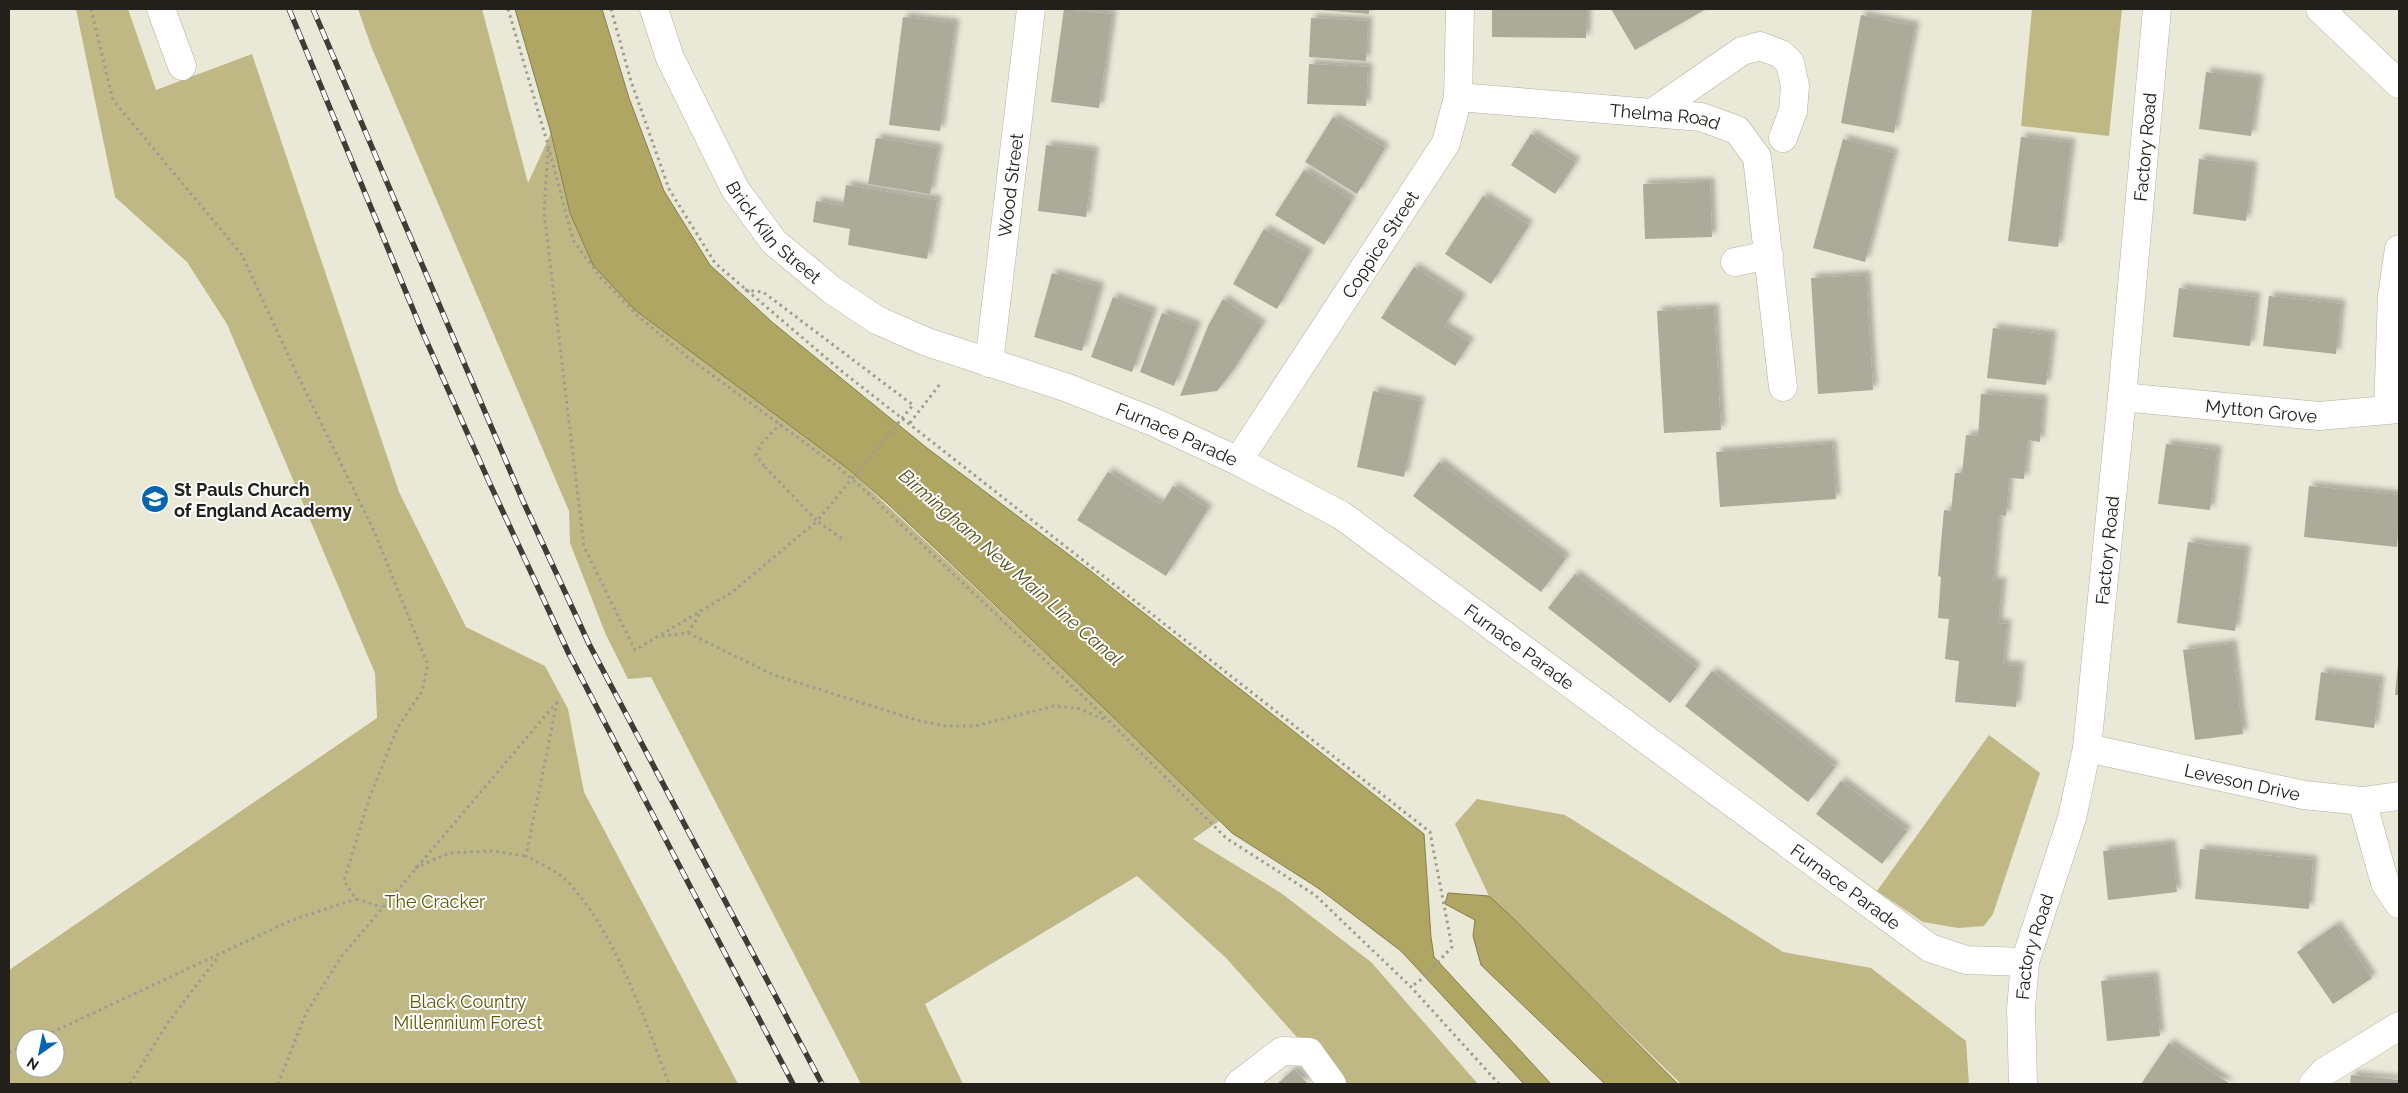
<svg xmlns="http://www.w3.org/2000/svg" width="2408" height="1093" viewBox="0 0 2408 1093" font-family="Raleway,sans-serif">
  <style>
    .green { fill: #bfb885; fill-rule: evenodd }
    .water { fill: #b0a663; stroke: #857e4d }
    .building { fill: #acaa99; filter: url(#shadow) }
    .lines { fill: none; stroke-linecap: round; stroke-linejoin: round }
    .minor-casing { stroke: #b3b1a0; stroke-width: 29 }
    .path { stroke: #9d9c8e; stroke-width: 3; stroke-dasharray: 2.5 4; stroke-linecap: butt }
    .minor { stroke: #fff; stroke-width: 28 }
    .rail-casing { stroke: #3e3d35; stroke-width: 5.5 }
    .rail { stroke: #fff; stroke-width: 4; stroke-dasharray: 11; stroke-linecap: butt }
    .path-bridge { stroke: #9d9c8e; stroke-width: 3; stroke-dasharray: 2.5 4; stroke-linecap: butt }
    .labels { text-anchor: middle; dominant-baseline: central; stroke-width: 4; stroke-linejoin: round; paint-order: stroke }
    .street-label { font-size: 18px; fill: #21201a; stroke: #fff }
    .poi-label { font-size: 18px; font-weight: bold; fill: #21201a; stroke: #fff; text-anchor: start }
    .park-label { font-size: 18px; fill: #635700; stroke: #fff }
    .water-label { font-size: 19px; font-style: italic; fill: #5a5320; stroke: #fff }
  </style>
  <defs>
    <filter id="shadow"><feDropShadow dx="4.5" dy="-4.5" stdDeviation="2.5" flood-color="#0004"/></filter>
  </defs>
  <rect width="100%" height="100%" fill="#eae8d6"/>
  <g class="green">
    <path d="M76,9H128L156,90L252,54L399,492L466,627L545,666L568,709L584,792L738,1084H9V970L377,718L375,673L227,324L187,262L115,197ZM25,1038H55V1068H25Z"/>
    <path d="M358,9H482L528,183L551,133L570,213L593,265L635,310L847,468L1105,709L1219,821L1193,839L1281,893L1371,962L1478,1084H1339L1226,958L1137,876L925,1004L963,1084H861L651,677L628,679L606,635L570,543L569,511L371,46Z"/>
    <path d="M2032,9H2122L2109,136L2021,126Z"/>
    <path d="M1989,735L2040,773L1993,914L1984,926L1958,928L1923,922L1877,891Z"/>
    <path d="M1477,799L1565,815L1783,952L1871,968L1966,1041L1969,1084H1681L1489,896L1455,824Z"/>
  </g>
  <g class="water">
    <path d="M515,9H602L629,98L664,191L710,265L772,322L927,448L1088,569L1424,834L1431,937L1434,957L1551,1084H1524L1401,951L1318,888L1232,833L1105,709L887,503L847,468L635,310L593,265L570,213L551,133Z"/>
    <path d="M1448,893L1489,896L1515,920L1678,1084H1605L1481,965L1473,936L1475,920L1445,904Z"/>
  </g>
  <g class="building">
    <path d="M1064,9L1112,14L1099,108L1051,102Z"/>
    <path d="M1309,9H1369V14Z"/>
    <path d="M1492,9H1587L1586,38L1492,37Z"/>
    <path d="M1611,9H1706L1635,50Z"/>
    <path d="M1861,15L1915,26L1894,133L1841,123Z"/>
    <path d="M903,17L955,23L940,131L889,125Z"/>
    <path d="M1311,18L1368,21L1366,61L1309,57Z"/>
    <path d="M1309,64L1368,67L1366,106L1307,104Z"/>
    <path d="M2206,72L2259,79L2251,136L2199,129Z"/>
    <path d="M1333,117L1385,148L1357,194L1305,162Z"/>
    <path d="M1531,134L1576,162L1555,194L1511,165Z"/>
    <path d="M2021,137L2071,143L2058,247L2008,241Z"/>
    <path d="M876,138L938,148L930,194L868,184Z"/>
    <path d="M1843,139L1894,153L1865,262L1813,248Z"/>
    <path d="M1046,145L1094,151L1086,217L1038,211Z"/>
    <path d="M2199,159L2253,166L2246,221L2193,214Z"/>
    <path d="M1304,170L1352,200L1324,245L1275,215Z"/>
    <path d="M1710,182L1712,237L1645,239L1643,184Z"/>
    <path d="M846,185L937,200L927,259L848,245L850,229L813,222L816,201L843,206Z"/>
    <path d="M1483,196L1529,225L1491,284L1445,254Z"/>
    <path d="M1264,229L1309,253L1277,309L1233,284Z"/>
    <path d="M1414,267L1462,298L1444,326L1470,342L1455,366L1381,318Z"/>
    <path d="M1052,273L1100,287L1082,351L1034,337Z"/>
    <path d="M1866,275L1873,390L1818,394L1811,278Z"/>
    <path d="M2179,288L2256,297L2250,346L2173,337Z"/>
    <path d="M2269,296L2341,304L2336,354L2263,346Z"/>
    <path d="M1113,297L1153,312L1132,372L1091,357Z"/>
    <path d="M1223,299L1262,325L1232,372L1217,391L1180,396L1208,326Z"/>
    <path d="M1714,308L1721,430L1664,433L1657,311Z"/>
    <path d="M1162,313L1197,326L1174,386L1140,372Z"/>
    <path d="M1993,328L2052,335L2046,385L1987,378Z"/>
    <path d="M1373,391L1420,401L1404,477L1357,467Z"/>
    <path d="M1981,394L2043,399L2040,442L2028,440L2024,479L2009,478L2006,516L1999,515L1993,582H2002L1998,623L2007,624L2003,665L2020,666L2016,707L1955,702L1959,661L1945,659L1949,619L1938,618L1941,577L1938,576L1944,510L1951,511L1955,473H1962L1966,435L1978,436Z"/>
    <path d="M1832,444L1836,499L1720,507L1716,452Z"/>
    <path d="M2166,444L2217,450L2210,510L2158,504Z"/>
    <path d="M1439,462L1566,558L1541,592L1413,496Z"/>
    <path d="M1108,472L1161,505L1173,486L1208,509L1166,576L1077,520Z"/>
    <path d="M2309,486L2399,495L2397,547L2304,537Z"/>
    <path d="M2188,542L2246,550L2235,631L2177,623Z"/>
    <path d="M1575,574L1697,668L1670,703L1548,608Z"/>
    <path d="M2232,644L2243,734L2195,740L2183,650Z"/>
    <path d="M2398,664H2399V695H2395Z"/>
    <path d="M1712,671L1835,767L1808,802L1685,706Z"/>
    <path d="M2321,672L2380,680L2374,728L2315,720Z"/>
    <path d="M1841,781L1907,831L1882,864L1816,814Z"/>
    <path d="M2171,844L2177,892L2108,900L2103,851Z"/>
    <path d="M2200,849L2313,860L2309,909L2195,899Z"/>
    <path d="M2336,925L2372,978L2333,1004L2297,952Z"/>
    <path d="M2154,976L2160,1036L2107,1041L2101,981Z"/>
    <path d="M2169,1043L2230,1084H2141Z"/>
    <path d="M1294,1069L1308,1084H1277Z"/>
    <path d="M2351,1075L2399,1080V1084H2350Z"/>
  </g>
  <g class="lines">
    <g class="minor-casing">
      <g id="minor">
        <path d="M161,9L182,66"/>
        <path id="s1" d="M654,9L670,58L735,189L774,242L832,290L877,320L927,342L1068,388L1156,423L1238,461L1341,515L1930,948L1966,960L2025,962"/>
        <path d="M2320,9L2399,84"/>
        <path id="s2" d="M1458,97L1701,117L1737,130L1757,157L1783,387"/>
        <path d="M1652,113L1742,51L1760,46L1781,54L1790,63L1795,86L1793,111L1783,138"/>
        <path d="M1735,262L1769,255"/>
        <path id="s3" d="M989,363L1031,9"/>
        <path id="s4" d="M2122,397L2319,416L2399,409"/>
        <path d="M2388,409L2392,296L2399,249"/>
        <path id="s5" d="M1238,461L1446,143L1458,97L1460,9"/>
        <path id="s6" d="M2087,748L2304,795L2362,801L2399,796"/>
        <path d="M2362,801L2385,883L2399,904"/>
        <path d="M1239,1084L1282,1051L1309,1052L1332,1084"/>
        <path id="s7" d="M2023,1084L2021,1009L2025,962L2072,818L2087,748L2122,397L2157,9"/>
        <path d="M2313,1084L2324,1072L2399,1026"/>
      </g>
    </g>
    <g class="path">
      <path d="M91,9L113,100L242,255L296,372L374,531L428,665L422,691L398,727L369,799L344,881L356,899L382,907"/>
      <path d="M508,9L548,145L573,240L600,277L638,316L686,356L834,464L860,486L1109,721L1226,838L1315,895L1411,987L1499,1084"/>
      <path d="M611,9L631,81L669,189L715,263L839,369L1430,832L1452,947L1423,978L1411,987"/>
      <path d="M548,149L544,212L584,547L635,650L731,593L817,521L844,540"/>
      <path d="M910,423L940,384"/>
      <path d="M764,466L756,455L762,443L780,424"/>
      <path d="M688,633L702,610"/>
      <path d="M662,636L688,633L774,675L916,720L946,726H975L1054,706L1077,708L1106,720"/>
      <path d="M557,702L526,856C539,863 555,870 566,880C613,928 646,1021 669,1084"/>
      <path d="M415,868L449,853L491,851L526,856"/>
      <path d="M40,1038L292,920L356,899"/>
      <path d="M9,1052L25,1045"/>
      <path d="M130,1084L167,1024L218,957"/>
      <path d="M278,1084L306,1013L341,957L557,702"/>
    </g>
    <use href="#minor" class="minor"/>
    <g class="rail-casing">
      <g id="rail">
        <path d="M289,9L422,331L490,484L569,654L793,1084"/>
        <path d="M313,9L523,501L589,644L822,1084"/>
      </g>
    </g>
    <use href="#rail" class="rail"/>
    <path class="path-bridge" d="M745,290L763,292L913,405L817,521L764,466"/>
  </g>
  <defs>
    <g id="school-disc" transform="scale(1.4375)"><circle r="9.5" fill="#0365b2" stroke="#fff"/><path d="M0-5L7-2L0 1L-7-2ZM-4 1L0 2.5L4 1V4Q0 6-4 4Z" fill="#fff"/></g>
  </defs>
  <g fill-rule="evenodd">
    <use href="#school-disc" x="155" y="499"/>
  </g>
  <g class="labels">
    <g class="street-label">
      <text stroke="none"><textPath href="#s2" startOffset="208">Thelma Road</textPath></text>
      <text stroke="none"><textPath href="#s7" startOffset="949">Factory Road</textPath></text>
      <text stroke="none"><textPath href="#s3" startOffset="179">Wood Street</textPath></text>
      <text stroke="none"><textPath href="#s1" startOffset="256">Brick Kiln Street</textPath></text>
      <text stroke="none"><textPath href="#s5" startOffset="259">Coppice Street</textPath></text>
      <text stroke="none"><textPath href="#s4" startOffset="140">Mytton Grove</textPath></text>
      <text stroke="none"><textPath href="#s1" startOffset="714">Furnace Parade</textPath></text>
      <text stroke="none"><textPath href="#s7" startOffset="544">Factory Road</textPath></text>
      <text stroke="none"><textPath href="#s1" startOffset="1119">Furnace Parade</textPath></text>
      <text stroke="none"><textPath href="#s6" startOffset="159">Leveson Drive</textPath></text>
      <text stroke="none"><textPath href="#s1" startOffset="1524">Furnace Parade</textPath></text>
      <text stroke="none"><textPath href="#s7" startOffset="139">Factory Road</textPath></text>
    </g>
    <g class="poi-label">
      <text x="174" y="489">St Pauls Church<tspan x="174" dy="21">of England Academy</tspan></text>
    </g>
    <g class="park-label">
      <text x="435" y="901">The Cracker</text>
      <text x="468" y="1001">Black Country<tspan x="468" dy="21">Millennium Forest</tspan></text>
    </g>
    <g class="water-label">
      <text transform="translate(1011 567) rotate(41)">Birmingham New Main Line Canal</text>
    </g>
  </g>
  <rect width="2408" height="1093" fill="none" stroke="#21201a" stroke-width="20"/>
  <g transform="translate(40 1053) rotate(213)"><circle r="24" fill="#ffffff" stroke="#a6a6a3"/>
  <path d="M0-4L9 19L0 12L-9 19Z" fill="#0365b2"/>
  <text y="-8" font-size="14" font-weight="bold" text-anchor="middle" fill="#21201a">N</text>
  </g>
</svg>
